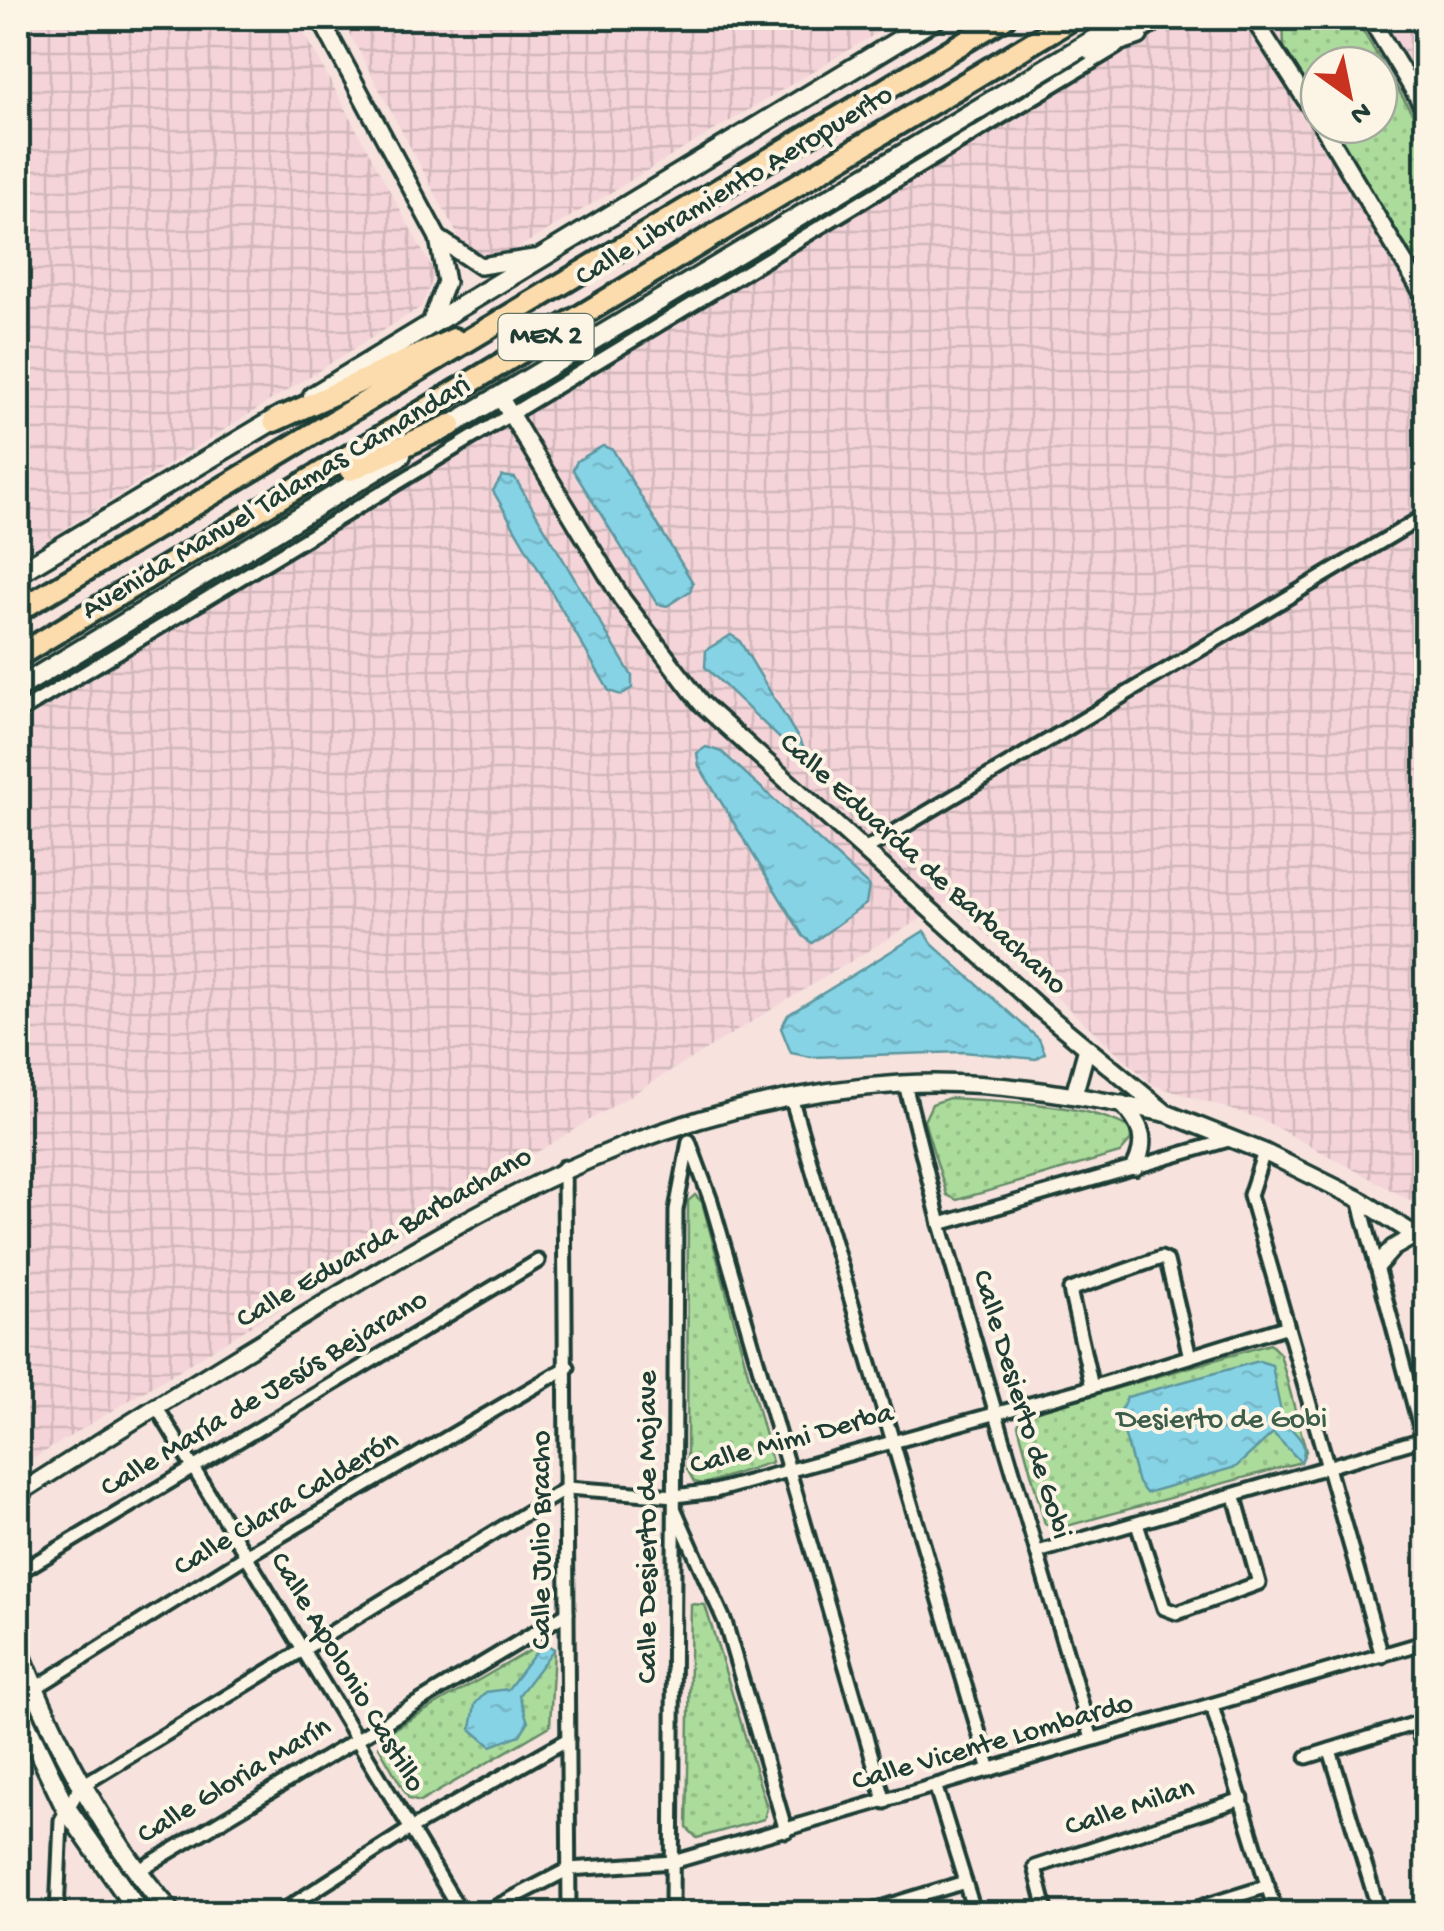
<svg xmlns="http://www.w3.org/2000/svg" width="1444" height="1931" viewBox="0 0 1444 1931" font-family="'Gochi Hand',sans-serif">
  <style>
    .industrial { fill: url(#industrial-grid); fill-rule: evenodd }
    .green { fill: url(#green-dots); stroke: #668c68; stroke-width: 2.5 }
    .water { fill: url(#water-ripples); stroke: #5d979f; stroke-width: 2.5 }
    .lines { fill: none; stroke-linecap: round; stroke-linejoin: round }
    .minor-casing { stroke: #1f3d34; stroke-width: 19 }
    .tertiary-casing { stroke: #1f3d34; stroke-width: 22 }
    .secondary-casing { stroke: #1f3d34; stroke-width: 25 }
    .trunk-casing { stroke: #1f3d34; stroke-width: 28 }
    .minor { stroke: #fcf5e5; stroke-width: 11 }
    .tertiary { stroke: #fcf5e5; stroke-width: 15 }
    .secondary { stroke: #fcf5e5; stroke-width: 18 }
    .trunk { stroke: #fcdcac; stroke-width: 20 }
    .labels { text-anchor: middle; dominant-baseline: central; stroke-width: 8; stroke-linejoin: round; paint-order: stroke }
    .shield { fill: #fcf5e5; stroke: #617469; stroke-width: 2.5 }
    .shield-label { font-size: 28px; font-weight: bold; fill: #1f3d34 }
    .street-label { font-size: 30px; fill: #1f3d34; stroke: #fcf5e5 }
    .park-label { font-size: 30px; fill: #3b5d49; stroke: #fcf5e5 }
  </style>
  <defs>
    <pattern id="industrial-grid" width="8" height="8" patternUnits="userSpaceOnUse" patternTransform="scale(2.5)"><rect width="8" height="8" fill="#f4d4d9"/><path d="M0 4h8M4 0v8" fill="none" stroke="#d1b7bb"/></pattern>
    <pattern id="green-dots" width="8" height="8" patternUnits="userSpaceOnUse" patternTransform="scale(2.5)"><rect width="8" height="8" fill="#acdc9c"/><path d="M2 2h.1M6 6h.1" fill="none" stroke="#94be87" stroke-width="1.8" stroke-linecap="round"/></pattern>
    <pattern id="water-ripples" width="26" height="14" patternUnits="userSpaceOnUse" patternTransform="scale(2.5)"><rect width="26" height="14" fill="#87d3e6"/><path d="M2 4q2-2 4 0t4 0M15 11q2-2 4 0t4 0" fill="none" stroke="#74b6c6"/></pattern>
  </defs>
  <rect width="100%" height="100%" fill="#f7e2de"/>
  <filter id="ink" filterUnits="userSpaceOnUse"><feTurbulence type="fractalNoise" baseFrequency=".01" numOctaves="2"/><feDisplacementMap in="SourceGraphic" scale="20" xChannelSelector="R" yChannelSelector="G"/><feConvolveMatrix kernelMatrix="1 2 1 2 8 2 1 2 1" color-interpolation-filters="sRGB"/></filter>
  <g filter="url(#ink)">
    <g class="industrial">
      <path d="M26,18H296L435,274L421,307L18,558V52Z"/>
      <path d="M341,18H902L503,257L486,258L465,249Z"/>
      <path d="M1151,18H1426V1209L1261,1119L1153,1085L950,901L18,1468V697ZM1319,65H1379V125H1319Z"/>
    </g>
    <g class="green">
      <path d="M1283,18H1355L1426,136V280L1332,125H1379V65H1319V104L1284,47Z"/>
      <path d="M949,1098C1002,1102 1084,1102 1130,1128L1131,1140L1120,1153L957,1200L947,1195L924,1121L932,1104Z"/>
      <path d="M695,1195L702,1202L772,1462L704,1484L694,1482L687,1469L688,1201Z"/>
      <path d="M1270,1344L1280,1354L1306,1451L1301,1462L1056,1529L1045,1524L1018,1425L1024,1415Z"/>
      <path d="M691,1604L705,1605L767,1808L764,1819L697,1838L687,1828Z"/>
      <path d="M543,1643L554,1649L550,1726L420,1802L409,1799L379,1747L385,1734Z"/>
    </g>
    <g class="water">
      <path d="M603,446L613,450L693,583L690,591L667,606L657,604L573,470L577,461Z"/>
      <path d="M502,476L515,478L632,676V688L621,695L609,691L493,491Z"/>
      <path d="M731,635L739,640L804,748L794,752L705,667L706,650Z"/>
      <path d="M706,747L722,752L869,886L866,904L812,943L803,936L699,766L697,753Z"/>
      <path d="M924,931L934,946L1039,1039L1045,1053L1036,1059L963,1052L811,1057L791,1053L781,1028L788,1015Z"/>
      <path d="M1259,1361L1272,1365C1275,1381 1277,1398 1282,1414C1289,1435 1312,1437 1301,1462L1273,1433L1236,1467L1146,1493L1138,1483L1119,1414L1127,1397Z"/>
      <path d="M543,1643L554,1649L519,1695L528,1722L520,1735L491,1746L471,1729L475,1704L486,1692L508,1689Z"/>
    </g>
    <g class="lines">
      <g class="minor-casing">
        <g id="minor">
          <path d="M1133,38L1166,18"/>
          <path d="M18,713L1117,47"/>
          <path d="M866,849L1426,515"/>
          <path d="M905,1084L940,1224L1092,1739"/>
          <path d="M791,1097L990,1770"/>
          <path d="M690,1144L711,1201L885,1802"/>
          <path d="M1264,1152L1250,1195L1382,1656"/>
          <path d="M564,1167L569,1914"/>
          <path d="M1359,1199L1426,1450"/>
          <path d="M940,1224L1232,1139"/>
          <path d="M1092,1387L1070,1290L1161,1258L1167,1261L1190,1357"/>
          <path d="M156,1406L462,1914"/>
          <path d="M675,1510L725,1622L786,1831"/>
          <path d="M1137,1524L1164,1608L1177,1613L1259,1583L1235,1497"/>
          <path d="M1038,1552L1426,1438"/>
          <path d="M18,1573L538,1261"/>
          <path d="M34,1689L246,1556L568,1367"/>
          <path d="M1212,1706L1276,1914"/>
          <path d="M1416,1723L1426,1757"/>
          <path d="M1330,1750L1380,1914"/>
          <path d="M1307,1757L1426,1720"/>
          <path d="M936,1788L975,1914"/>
          <path d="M136,1872L567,1613"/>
          <path d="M57,1914L61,1820L81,1786L567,1488L675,1496L715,1491L1092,1387L1285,1327"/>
          <path d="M278,1914L410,1829L568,1739"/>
          <path d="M482,1914L569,1869L673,1862L1426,1642"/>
          <path d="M672,1914L676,1210L689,1141"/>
          <path d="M860,1914L965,1882"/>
          <path d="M1047,1914L1035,1867L1242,1799"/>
          <path d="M1178,1914L1268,1886"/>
        </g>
      </g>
      <g class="tertiary-casing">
        <g id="tertiary">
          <path d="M320,18L438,238L446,282L431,321"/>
          <path d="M1253,18L1319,120"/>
          <path d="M1370,18L1426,111"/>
          <path d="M1322,125L1426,299"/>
          <path d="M438,238L480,266L534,258"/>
          <path d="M500,397L622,599L701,703L1041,1010L1166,1113L1264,1152L1359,1199L1426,1242"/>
          <path d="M1074,1095L1087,1048"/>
          <path d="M1122,1104C1142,1125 1148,1140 1135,1167"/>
          <path d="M1378,1265L1393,1248L1416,1235"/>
          <path d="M18,1494C113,1433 210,1373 307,1314C501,1195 667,1099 901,1084C989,1079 1078,1095 1164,1113"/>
        </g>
      </g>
      <g class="secondary-casing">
        <g id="secondary">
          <path d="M1091,50L1138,35"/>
          <path d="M313,396L936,18"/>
          <path d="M440,432L1130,18"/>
          <path d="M18,573L282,415"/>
          <path d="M18,688L401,455"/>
          <path d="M18,1649C56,1745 104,1836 172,1914"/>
          <path d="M18,1708L66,1808L140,1914"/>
        </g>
      </g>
      <g class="trunk-casing">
        <g id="trunk">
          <path d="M274,421L454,339"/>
          <path d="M350,470L451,425"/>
          <path d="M18,611L1004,18"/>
          <path d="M18,656L1073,18"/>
        </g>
      </g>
      <use href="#minor" class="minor"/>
      <use href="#tertiary" class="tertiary"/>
      <use href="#secondary" class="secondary"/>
      <use href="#trunk" class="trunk"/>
    </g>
  </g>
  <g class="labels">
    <rect class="shield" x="498.5" y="314" width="95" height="46" rx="8"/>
    <g class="shield-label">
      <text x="546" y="337">MEX 2</text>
    </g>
    <g class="street-label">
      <text transform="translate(735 187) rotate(-31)">Calle Libramiento Aeropuerto</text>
      <text transform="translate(277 499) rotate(-31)">Avenida Manuel Talamas Camandari</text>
      <text transform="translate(922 865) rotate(42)">Calle Eduarda de Barbachano</text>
      <text transform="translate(385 1239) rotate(-30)">Calle Eduarda Barbachano</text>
      <text transform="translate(265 1395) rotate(-31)">Calle María de Jesús Bejarano</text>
      <text transform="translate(1020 1405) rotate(73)">Calle Desierto de Gobi</text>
      <text transform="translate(792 1441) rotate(-15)">Calle Mimi Derba</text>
      <text transform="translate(287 1505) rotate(-31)">Calle Clara Calderón</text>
      <text transform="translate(649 1527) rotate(-90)">Calle Desierto de Mojave</text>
      <text transform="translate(543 1540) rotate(-90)">Calle Julio Bracho</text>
      <text transform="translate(346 1673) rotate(59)">Calle Apolonio Castillo</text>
      <text transform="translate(993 1744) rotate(-16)">Calle Vicente Lombardo</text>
      <text transform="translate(235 1782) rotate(-31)">Calle Gloria Marín</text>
      <text transform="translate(1130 1809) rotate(-18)">Calle Milan</text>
    </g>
    <g class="park-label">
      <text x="1222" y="1421">Desierto de Gobi</text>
    </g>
  </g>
  <rect width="1444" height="1931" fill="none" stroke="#fcf5e5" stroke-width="60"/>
  <rect x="30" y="30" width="1384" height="1871" fill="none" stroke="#1f3d34" stroke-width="4" filter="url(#ink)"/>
  <g transform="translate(1349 95) rotate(147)"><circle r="48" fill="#fcf5e5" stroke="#a4ab9e" stroke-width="2.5"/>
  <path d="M0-8L18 38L0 25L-18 38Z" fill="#c8321e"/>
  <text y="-15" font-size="28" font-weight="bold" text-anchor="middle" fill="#1f3d34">N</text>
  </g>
</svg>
